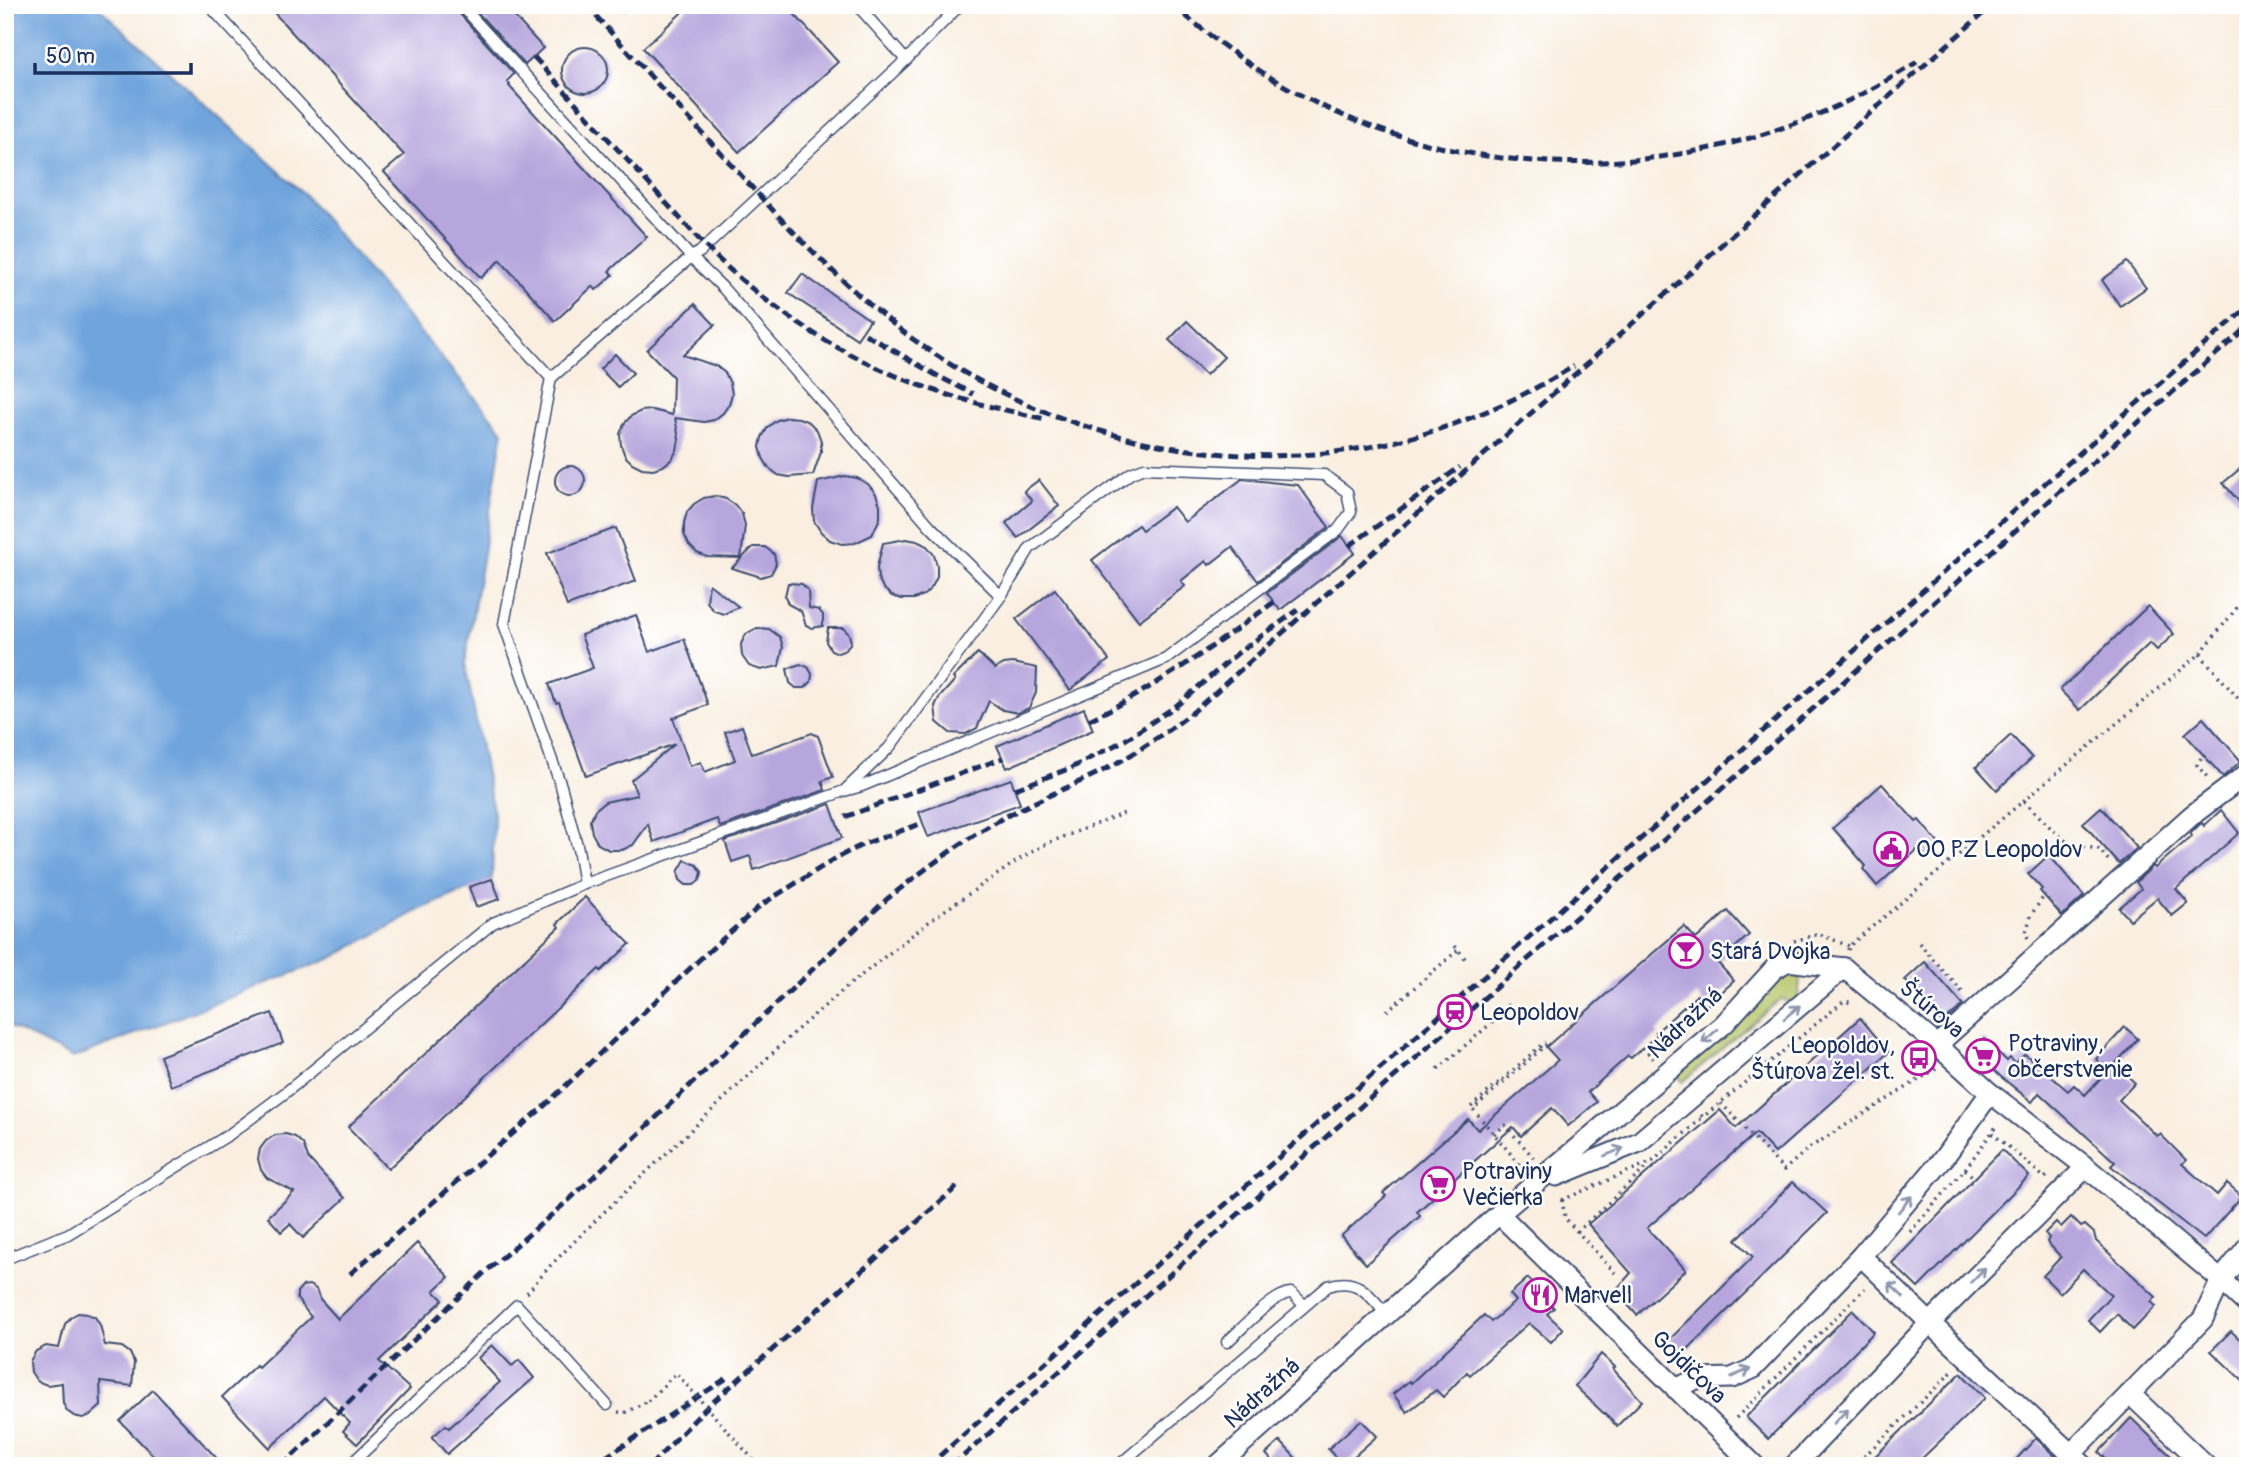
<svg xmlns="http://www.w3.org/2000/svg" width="2253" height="1471" viewBox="0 0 2253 1471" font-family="Pangolin,sans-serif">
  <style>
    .green { fill: #b6c568; stroke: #687a63; stroke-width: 2 }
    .water { fill: #70a4dd; stroke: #466a9e; stroke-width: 2 }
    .building { fill: #b6a6dd }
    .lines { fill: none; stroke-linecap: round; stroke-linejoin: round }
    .service-casing { stroke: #3c4c71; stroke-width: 13 }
    .minor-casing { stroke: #3c4c71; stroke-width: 23 }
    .path { stroke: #3c4c71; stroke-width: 3.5; stroke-dasharray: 2 5; stroke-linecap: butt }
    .service { stroke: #fff; stroke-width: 10 }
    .minor { stroke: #fff; stroke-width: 19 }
    .rail { stroke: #1b2f5e; stroke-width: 5; stroke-dasharray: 10 5; stroke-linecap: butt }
    .path-bridge { stroke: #3c4c71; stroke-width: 3.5; stroke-dasharray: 2 5; stroke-linecap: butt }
    .oneway { stroke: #8d97ae }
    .labels { text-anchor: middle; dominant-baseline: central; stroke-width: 5; stroke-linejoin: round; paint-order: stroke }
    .poi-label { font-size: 23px; fill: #1b2f5e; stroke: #fff; text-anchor: start }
    .street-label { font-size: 23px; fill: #1b2f5e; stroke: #fff }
  </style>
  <rect width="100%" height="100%" fill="#fff"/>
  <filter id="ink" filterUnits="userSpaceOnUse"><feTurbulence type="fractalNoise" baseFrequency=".0143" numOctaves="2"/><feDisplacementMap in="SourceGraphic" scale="14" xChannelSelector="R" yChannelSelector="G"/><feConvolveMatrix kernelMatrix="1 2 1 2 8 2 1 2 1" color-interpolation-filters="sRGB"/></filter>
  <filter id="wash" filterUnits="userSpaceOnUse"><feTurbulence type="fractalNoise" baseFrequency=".00686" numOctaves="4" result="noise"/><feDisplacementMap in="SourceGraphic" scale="28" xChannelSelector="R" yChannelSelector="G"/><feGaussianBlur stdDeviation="1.57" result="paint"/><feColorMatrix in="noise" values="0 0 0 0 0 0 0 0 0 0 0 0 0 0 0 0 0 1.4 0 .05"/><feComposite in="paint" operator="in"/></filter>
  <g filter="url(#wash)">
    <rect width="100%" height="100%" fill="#f9eedf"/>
    <path class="green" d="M1790,971L1800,980L1798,1001H1785L1782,998L1682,1082L1677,1076L1781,972Z"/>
    <path class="water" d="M5,5H96L303,193L503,431L465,663L494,816L492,879L421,909L332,958L73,1058L5,1024Z"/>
    <g id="blocks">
      <g class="building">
        <path d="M267,5H454L456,10L514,74L507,81L510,85L509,86L647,237L609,271L613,275L596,290L593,286L555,321L500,260L481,278L384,172L404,155Z"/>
        <path d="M471,5H504L543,48L525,65Z"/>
        <path d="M690,5H786L838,62L739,152L643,48Z"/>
        <circle cx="585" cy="70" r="23"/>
        <path d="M2127,262L2146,288L2120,306L2102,280Z"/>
        <path d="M802,274L870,320L857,339L788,293Z"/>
        <path d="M695,304L715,325L683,355L716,366L725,373L730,383L732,394L729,404L723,413L714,420L704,422L675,418L679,439L677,450L672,459L663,466L653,469L642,468L632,463L625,456L621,445L620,434L624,424L631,416L641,411L652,410L672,415L673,377L647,350Z"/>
        <path d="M1187,321L1224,357L1206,375L1169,340Z"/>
        <path d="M615,354L633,373L618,387L600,369Z"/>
        <path d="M788,417L799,418L809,422L817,430L821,441V452L813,475L789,477L778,475L769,468L763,458L760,447L762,437L768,427L777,420Z"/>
        <path d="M2248,462V512L2223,483Z"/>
        <circle cx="570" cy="481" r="15"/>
        <path d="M845,476L857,478L868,484L876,494L880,505V518L872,535L855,543L842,544L830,540L821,532L814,521L813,509L818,482Z"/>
        <path d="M1242,479L1298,485L1329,527L1258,581L1232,547L1209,565L1206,561L1181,581L1185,586L1139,621L1092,560L1138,525L1142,530L1173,507L1185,522Z"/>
        <path d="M1039,480L1059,506L1018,538L1006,523L1032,501L1024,491Z"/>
        <path d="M715,496L726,499L735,505L742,514L745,525L741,558L707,557L697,553L689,545L684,534V523L687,512L694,504L704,498Z"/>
        <path d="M616,528L636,581L567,606L547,553Z"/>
        <path d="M1342,536L1355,553L1280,610L1267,593Z"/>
        <path d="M906,539L917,541L927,546L934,555L937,566V577L932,587L924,595L914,599H902L892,596L883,588L878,578L877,567L883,543Z"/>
        <path d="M753,547H765L774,554L776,564L771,574L761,577L732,568Z"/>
        <path d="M788,583L802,584L808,590L809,608L819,610L823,615V626L812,628L806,625L801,611L788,604L785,596Z"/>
        <path d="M709,584L739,607L724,614L714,611L707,602Z"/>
        <path d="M1055,589L1109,660L1070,690L1016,619Z"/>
        <path d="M2148,606L2174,634L2157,650L2150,643L2080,710L2060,690Z"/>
        <path d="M636,615L649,652L684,639L708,705L673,718L690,766L701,762L705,772L735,760L725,732L742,726L752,754L812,733L818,736L833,777L822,781L825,790L720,827L717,819L654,842L648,824L633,845L622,850H609L598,844L592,833L590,821L595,810L605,802L637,795L631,780L675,744L586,776L559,702L556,703L549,684L593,668L581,635Z"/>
        <path d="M757,628L769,629L780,637L783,647L779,666L761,670L749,666L742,656L741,644L746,634Z"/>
        <path d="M828,628H843L849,634L851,642L846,650L838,653L831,650L826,642Z"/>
        <path d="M978,653L995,669L1004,664L1013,663L1037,668L1036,693L1029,708L1018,713L1003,710L989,701L977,728L966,734L950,733L937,722L935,706L939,698L955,680L953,678Z"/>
        <path d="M800,664L808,667L812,674L811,682L805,688H796L790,683L787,669Z"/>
        <path d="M1084,708L1093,730L1007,768L997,746Z"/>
        <path d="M2203,718L2241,761L2223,777L2185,734Z"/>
        <path d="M2011,735L2032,758L1997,790L1976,767Z"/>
        <path d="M1011,779L1020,804L928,837L919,812Z"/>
        <path d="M1882,784L1916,822L1919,820L1940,845L1924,858L1917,850L1877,886L1863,869L1866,866L1833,828Z"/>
        <path d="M830,804L842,838L754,870L750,856L732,862L725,841Z"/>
        <path d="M2101,807L2137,848L2119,864L2083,823Z"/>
        <path d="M2221,810L2239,833L2176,889L2188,903L2172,916L2157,898L2130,920L2119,908L2141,889L2136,882L2153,866L2155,868L2192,836L2190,834L2199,825L2202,823L2204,826Z"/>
        <path d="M2049,855L2084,896L2062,916L2040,891L2042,889L2028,874Z"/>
        <path d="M685,860L697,865L702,872L700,880L694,885H686L680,880L678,872Z"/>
        <path d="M492,879L500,899L476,907L469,887Z"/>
        <path d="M585,897L630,944L601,971L599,969L388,1169L348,1127L559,927L557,924Z"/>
        <path d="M1728,911L1749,935L1718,963L1734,981L1706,1006L1697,995L1656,1032L1658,1034L1631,1058L1628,1056L1588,1092L1597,1102L1568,1126L1552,1108L1521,1136L1513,1127L1417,1212L1420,1216L1366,1264L1341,1236L1386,1196L1383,1193L1468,1119L1478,1130L1558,1060L1546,1047L1684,926L1696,939Z"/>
        <path d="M1925,962L1963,1005L1942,1023L1905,980Z"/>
        <path d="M272,1013L283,1043L171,1086L160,1056Z"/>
        <path d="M1860,1018L1889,1052L1775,1153L1756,1133L1647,1228L1686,1270L1637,1315L1615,1291L1631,1273L1588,1224L1720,1110L1736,1128Z"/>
        <path d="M2125,1027L2138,1039L2115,1064L2135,1083L2119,1100L2157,1136L2160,1134L2186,1160L2182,1164L2217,1195L2227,1183L2242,1196L2204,1239L2111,1166L2115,1162L2039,1093L2032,1102L2000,1076L1974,1051L1984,1039L2007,1061L2010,1058L2015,1063L2025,1054L2068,1091L2074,1085L2085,1095L2108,1070L2096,1059Z"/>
        <path d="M286,1134L295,1137L303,1144L308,1158L345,1198L303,1238L290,1224L281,1232L268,1217L294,1192L267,1178L261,1170L258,1159L260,1149L266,1141L275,1135Z"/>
        <path d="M2002,1150L2029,1176L1918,1288L1892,1263Z"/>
        <path d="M1793,1182L1827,1213L1682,1355L1668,1341L1753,1257L1736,1240Z"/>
        <path d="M2071,1217L2081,1227L2085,1225L2094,1233L2096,1241L2156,1297L2151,1302L2156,1306L2133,1330L2117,1314L2100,1332L2088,1320L2111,1295L2083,1269L2060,1293L2043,1276L2061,1257L2047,1242L2049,1238L2045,1233L2056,1222L2061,1227Z"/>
        <path d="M417,1243L449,1277L434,1291L443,1300L379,1361L410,1389L357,1444L343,1431L350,1423L324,1396L270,1448L222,1397L256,1365L258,1367L311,1317L297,1299V1292L302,1286L309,1285L316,1289L320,1299L338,1319Z"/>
        <path d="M1528,1278L1554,1308L1547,1314L1563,1329L1551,1342L1529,1323L1470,1375L1467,1372L1443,1397L1436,1390L1407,1412L1393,1394L1409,1381L1411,1383L1484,1315L1491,1322L1516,1301L1510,1294Z"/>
        <path d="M1853,1310L1874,1332L1768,1439L1746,1417Z"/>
        <path d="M78,1313L87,1314L95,1317L100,1325L105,1345L122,1347L130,1353L134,1362L132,1386L100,1382L101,1406L91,1415L83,1418L74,1416L67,1411L63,1403L62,1383L47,1385L37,1381L31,1372L30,1361L36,1351L46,1346L59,1348L65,1324L71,1317Z"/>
        <path d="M2231,1331L2248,1347V1386L2211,1351Z"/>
        <path d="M492,1345L512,1366L519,1360L534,1378L447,1454L432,1437L446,1425L449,1428L500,1382L478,1358Z"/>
        <path d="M1601,1354L1615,1367L1613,1369L1642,1401L1617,1426L1575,1386Z"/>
        <path d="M1961,1373L1985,1398L1914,1466H1865Z"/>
        <path d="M153,1390L224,1466H163L120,1421Z"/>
        <path d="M2131,1418L2158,1444L2182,1466H2113L2099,1452Z"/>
        <path d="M1361,1420L1377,1436L1343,1466L1328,1449Z"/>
        <path d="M2036,1438L2062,1463L2066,1466H2010Z"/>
        <path d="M1280,1441L1303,1466H1277L1266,1454Z"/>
      </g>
    </g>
  </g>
  <g filter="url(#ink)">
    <use href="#blocks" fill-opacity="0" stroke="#3c4c71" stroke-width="2"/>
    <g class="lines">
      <g class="service-casing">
        <g id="service">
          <path d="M461,5L691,257L723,288L931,527L1001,596"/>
          <path d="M857,5L906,60"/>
          <path d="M623,7L624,5"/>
          <path d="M551,378L691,257L700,252L906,60L960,5"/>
          <path d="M584,884L844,791L889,748L1001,596L1030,548L1131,473L1144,468L1324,475L1347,492L1351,512L1338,530L1166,659L862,786L844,791"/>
          <path d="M5,1259L68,1234L230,1134L285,1093L493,923L584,884L578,849L561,786L504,624L551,378L209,5"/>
          <path d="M1227,1342C1241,1330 1275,1292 1292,1293L1304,1305"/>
          <path d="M349,1466L517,1305L607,1405"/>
          <path d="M1118,1466L1328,1286C1357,1276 1369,1294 1386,1314"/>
        </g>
      </g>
      <g class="minor-casing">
        <g id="minor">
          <path d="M1844,968L1937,1045L1990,1093L2086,1167L2221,1280L2248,1305"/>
          <path d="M1937,1045L2191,816L2248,773"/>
          <path d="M1556,1176L1639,1142L1844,968"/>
          <path d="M1499,1214L1755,1466"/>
          <path d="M1861,1256L1930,1323L2084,1466"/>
          <path d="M1676,1389L1696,1379L1732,1378L1752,1369L1861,1256L1943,1159L1990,1093"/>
          <path d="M2130,1394L2206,1466"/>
          <path d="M2071,1454L2203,1319L2221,1280L2248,1246"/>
          <path d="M1217,1466L1499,1214L1724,1024L1774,969L1788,961L1844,968"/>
          <path d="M1794,1466L1930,1323L2086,1167"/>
        </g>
      </g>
      <g class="path">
        <path d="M2200,654L2248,710"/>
        <path d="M2201,758L2197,765L2208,778"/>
        <path d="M2024,801L2057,834L2071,845L2099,849L2110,862"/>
        <path d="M2028,938L2026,933L2031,915L2044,896"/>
        <path d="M1794,941L1819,934L1849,946"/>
        <path d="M1919,943L1964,994"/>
        <path d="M1455,946L1468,962"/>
        <path d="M1848,950L1849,946L2200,654L2248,594"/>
        <path d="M1507,1004L1520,1019"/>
        <path d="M1387,1011L1458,950"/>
        <path d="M1643,1047L1653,1059"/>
        <path d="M1438,1069L1510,1007"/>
        <path d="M1721,1103L1784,1170L1809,1148L1936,1069"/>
        <path d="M1471,1107L1545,1042"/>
        <path d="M1701,1115L1703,1117L1844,1001L1853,1003"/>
        <path d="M1992,1133L2045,1178L2047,1176"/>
        <path d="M1494,1134L1505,1125L1534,1158"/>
        <path d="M1965,1169L1972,1176"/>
        <path d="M1518,1171L1520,1165L1473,1109L1547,1044L1545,1042"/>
        <path d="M1562,1200L1653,1161L1703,1117"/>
        <path d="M1562,1200L1565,1218L1615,1273"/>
        <path d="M1577,1232L1649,1165"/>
        <path d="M1910,1232L1965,1169L1998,1124"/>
        <path d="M527,1293L550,1266L601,1215L798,1029L849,985L935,917L1023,857L1048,843L1127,812"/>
        <path d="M618,1412L624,1413L648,1401"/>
        <path d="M1736,1418L1865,1288"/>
        <path d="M1854,1466L1954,1370"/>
      </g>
      <use href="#service" class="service"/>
      <use href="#minor" class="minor"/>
      <g class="rail">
        <path d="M586,5C633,57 681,110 729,162C780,219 832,275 892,323C1025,430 1211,479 1379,445C1448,431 1514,403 1574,366"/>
        <path d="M1173,5C1217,43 1264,77 1316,103C1507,197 1741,177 1917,62"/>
        <path d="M534,57L706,247C774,314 845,360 936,391C971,403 1009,411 1045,419"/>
        <path d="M865,334L936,375L973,394"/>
        <path d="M1349,546L1460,467"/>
        <path d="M1089,720C1155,688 1214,646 1274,602"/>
        <path d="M1015,789L1071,768L1125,740L1176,706L1239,652L1298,610"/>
        <path d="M845,817L1003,758"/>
        <path d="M350,1274L540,1110L699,960L761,905L838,857L864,844L923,823"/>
        <path d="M282,1466L484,1273L570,1199L887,899C924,870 960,842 1001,819C1036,800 1073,786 1108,768C1138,752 1165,733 1193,712L1988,9"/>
        <path d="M592,1466L730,1376"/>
        <path d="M650,1466L705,1409L958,1186"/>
        <path d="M928,1466L2036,491L2248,307"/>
        <path d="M952,1466L2248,326"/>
      </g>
      <path class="path-bridge" d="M648,1401L676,1373L759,1466"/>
    </g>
    <defs><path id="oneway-shaft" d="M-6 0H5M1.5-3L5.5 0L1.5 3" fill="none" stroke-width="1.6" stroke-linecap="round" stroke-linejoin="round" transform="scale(1.75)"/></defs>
    <g class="oneway">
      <use href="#oneway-shaft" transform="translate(1792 1012) rotate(-40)"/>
      <use href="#oneway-shaft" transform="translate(1710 1036) rotate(139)"/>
      <use href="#oneway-shaft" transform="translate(1614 1152) rotate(-22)"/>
      <use href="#oneway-shaft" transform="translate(1905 1204) rotate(-50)"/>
      <use href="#oneway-shaft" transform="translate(1978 1275) rotate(-45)"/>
      <use href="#oneway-shaft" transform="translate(1896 1290) rotate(-136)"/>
      <use href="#oneway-shaft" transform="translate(1741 1373) rotate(-23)"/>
      <use href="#oneway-shaft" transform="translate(1841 1416) rotate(-46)"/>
    </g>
  </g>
  <defs>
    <g id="civic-ring" transform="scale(1.75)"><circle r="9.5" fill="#fff" stroke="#b5179e" stroke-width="1.5"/><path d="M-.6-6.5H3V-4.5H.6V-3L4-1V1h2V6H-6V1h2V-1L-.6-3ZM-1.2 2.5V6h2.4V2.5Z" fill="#b5179e"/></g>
    <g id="bar-ring" transform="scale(1.75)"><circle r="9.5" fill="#fff" stroke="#b5179e" stroke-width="1.5"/><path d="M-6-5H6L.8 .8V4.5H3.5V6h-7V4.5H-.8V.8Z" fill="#b5179e"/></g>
    <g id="station-ring" transform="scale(1.75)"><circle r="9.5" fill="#fff" stroke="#b5179e" stroke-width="1.5"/><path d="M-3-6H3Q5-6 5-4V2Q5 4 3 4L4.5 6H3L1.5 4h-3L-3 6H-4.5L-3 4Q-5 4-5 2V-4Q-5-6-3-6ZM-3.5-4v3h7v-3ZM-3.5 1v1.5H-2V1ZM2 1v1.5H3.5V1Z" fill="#b5179e"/></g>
    <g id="supermarket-ring" transform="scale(1.75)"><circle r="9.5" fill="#fff" stroke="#b5179e" stroke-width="1.5"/><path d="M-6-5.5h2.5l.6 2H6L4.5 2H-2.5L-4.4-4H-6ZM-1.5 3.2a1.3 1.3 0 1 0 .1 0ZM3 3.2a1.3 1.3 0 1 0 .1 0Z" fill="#b5179e"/></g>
    <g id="bus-ring" transform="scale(1.75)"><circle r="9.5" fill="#fff" stroke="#b5179e" stroke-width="1.5"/><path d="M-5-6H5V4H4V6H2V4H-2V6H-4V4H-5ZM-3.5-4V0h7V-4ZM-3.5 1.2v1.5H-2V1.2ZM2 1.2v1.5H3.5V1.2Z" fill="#b5179e"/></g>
    <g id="restaurant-ring" transform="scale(1.75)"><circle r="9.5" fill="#fff" stroke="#b5179e" stroke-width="1.5"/><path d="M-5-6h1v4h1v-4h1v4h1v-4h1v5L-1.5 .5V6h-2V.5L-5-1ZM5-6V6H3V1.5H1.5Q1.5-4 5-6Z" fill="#b5179e"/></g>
  </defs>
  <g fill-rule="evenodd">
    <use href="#civic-ring" x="1891" y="849"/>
    <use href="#bar-ring" x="1686" y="951"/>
    <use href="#station-ring" x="1455" y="1012"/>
    <use href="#supermarket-ring" x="1983" y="1056"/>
    <use href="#bus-ring" x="1919" y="1058"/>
    <use href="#supermarket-ring" x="1438" y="1184"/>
    <use href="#restaurant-ring" x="1540" y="1295"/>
  </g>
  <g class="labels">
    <g class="poi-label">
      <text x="1916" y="849">OO PZ Leopoldov</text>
      <text x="1710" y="951">Stará Dvojka</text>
      <text x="1480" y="1012">Leopoldov</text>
      <text x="2008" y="1043">Potraviny,<tspan x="2008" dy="26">občerstvenie</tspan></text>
      <text x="1895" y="1045" text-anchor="end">Leopoldov,<tspan x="1895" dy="26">Štúrova žel. st.</tspan></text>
      <text x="1462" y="1171">Potraviny<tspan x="1462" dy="26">Večierka</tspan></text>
      <text x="1564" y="1295">Marvell</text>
    </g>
    <g class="street-label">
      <text transform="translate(1932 1009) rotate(40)">Štúrova</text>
      <text transform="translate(1685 1023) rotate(-43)">Nádražná</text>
      <text transform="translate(1689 1367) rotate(44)">Gojdičova</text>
      <text transform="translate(1262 1393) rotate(-42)">Nádražná</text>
    </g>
  </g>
  <rect width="2253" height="1471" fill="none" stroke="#fff" stroke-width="28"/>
  <path d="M35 63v10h156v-10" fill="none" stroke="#1b2f5e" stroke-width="3.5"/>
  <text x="46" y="63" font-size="21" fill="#1b2f5e" stroke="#ffffff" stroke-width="5" paint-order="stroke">50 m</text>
</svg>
